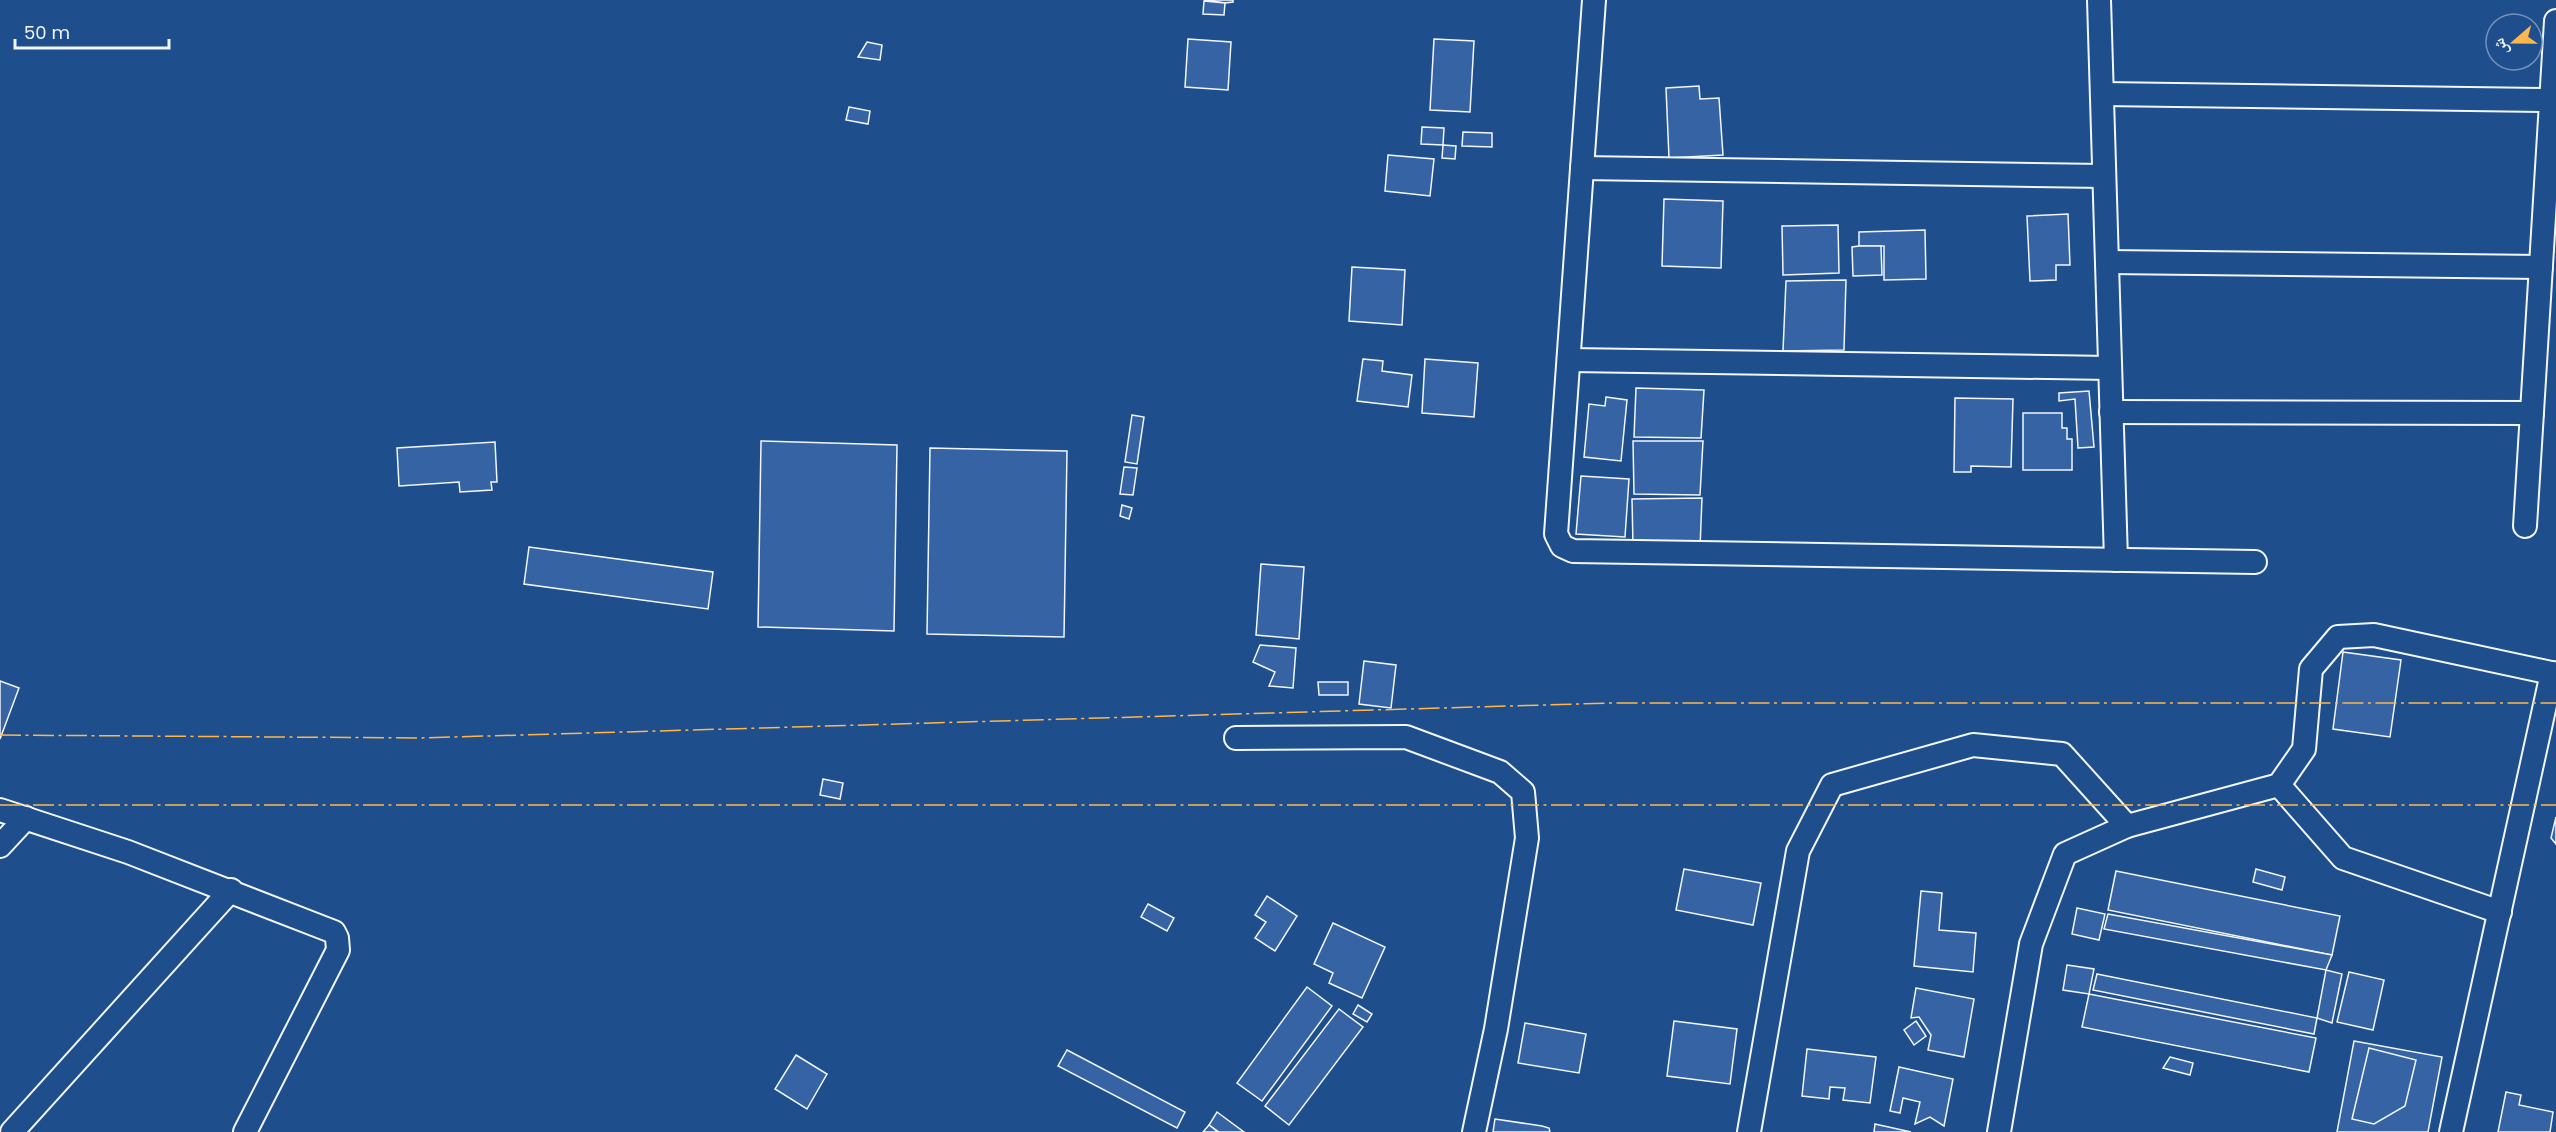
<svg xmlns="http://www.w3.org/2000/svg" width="2556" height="1132" viewBox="0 0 2556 1132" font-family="Poppins,'Noto Naskh Arabic',sans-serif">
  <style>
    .building { fill: #3563a3; stroke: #f2f6ff; stroke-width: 1.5 }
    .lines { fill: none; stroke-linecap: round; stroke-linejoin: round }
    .minor-casing { stroke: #f2f6ff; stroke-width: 26 }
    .minor { stroke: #1f4e8c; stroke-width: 22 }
    .power { stroke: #ffb74d; stroke-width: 1.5; stroke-dasharray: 21 4.5 3 4.5; stroke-linecap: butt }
  </style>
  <rect width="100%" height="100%" fill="#1f4e8c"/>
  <g class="building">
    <path d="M1204,0H1233V2L1225,3Z"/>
    <path d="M1204,1L1225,3L1224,15L1203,14Z"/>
    <path d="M1188,39L1231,42L1228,90L1185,87Z"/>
    <path d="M1434,39L1474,41L1470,112L1430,110Z"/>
    <path d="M867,42L882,45L880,60L858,57Z"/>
    <path d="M1699,86L1700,99L1719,98L1723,155L1669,158L1666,88Z"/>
    <path d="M849,107L870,111L868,124L846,120Z"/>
    <path d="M1422,127L1444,128L1443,145L1421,144Z"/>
    <path d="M1463,132L1492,133V147L1462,146Z"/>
    <path d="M1443,145L1456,146L1455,159L1442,158Z"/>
    <path d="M1388,155L1434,159L1430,196L1385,191Z"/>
    <path d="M1664,199L1723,201L1721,268L1662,266Z"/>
    <path d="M2068,214L2070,265H2056V280L2030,281L2027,216Z"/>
    <path d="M1838,225L1839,273L1783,275L1782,226Z"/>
    <path d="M1925,230L1926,279L1884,280V246H1859V232Z"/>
    <path d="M1859,246H1881L1882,275L1853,276L1852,247Z"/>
    <path d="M1352,267L1405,270L1402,325L1349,321Z"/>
    <path d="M1846,280L1844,350L1783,351L1786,281Z"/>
    <path d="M1363,359L1383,361L1382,371L1412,375L1408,407L1357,401Z"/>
    <path d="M1425,359L1478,363L1474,417L1422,413Z"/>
    <path d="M1636,388L1704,390L1701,438L1634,437Z"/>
    <path d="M2089,391L2094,447L2078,448L2075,399L2059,401V393Z"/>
    <path d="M1606,397L1627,400L1621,461L1584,457L1589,404L1605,406Z"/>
    <path d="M1955,398L2013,399L2011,467L1971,466V472H1954Z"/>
    <path d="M2023,413H2062V428H2067V439H2072V470H2023Z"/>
    <path d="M1132,415L1144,417L1137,464L1125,462Z"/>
    <path d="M761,441L897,445L894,631L758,627Z"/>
    <path d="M1633,441H1703L1700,495L1634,494Z"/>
    <path d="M495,442L497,482H491L492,490L460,492L459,482L399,486L397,448Z"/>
    <path d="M930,448L1067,451L1064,637L927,634Z"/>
    <path d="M1124,467L1137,468L1133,495L1120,494Z"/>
    <path d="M1581,476L1629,479L1625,537L1576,534Z"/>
    <path d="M1702,498L1700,548L1633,546L1632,499Z"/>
    <path d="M1122,505L1132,508L1129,519L1120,516Z"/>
    <path d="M529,547L713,572L708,609L524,584Z"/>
    <path d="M1261,564L1304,567L1299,639L1256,635Z"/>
    <path d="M1260,645L1296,648L1293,688L1269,686L1275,672L1253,662Z"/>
    <path d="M2343,652L2401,660L2390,737L2333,729Z"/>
    <path d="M1364,661L1396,665L1391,708L1359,704Z"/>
    <path d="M0,681L19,688L0,739Z"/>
    <path d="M1318,682H1348V695H1319Z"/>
    <path d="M823,779L843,783L840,799L820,795Z"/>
    <path d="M2556,817V844L2551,838Z"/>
    <path d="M1684,869L1761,883L1753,925L1676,910Z"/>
    <path d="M2256,869L2285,877L2282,890L2253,882Z"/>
    <path d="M2116,871L2340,916L2332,955L2108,910Z"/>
    <path d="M1921,891L1942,893L1939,930L1976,933L1973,972L1914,966Z"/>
    <path d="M1267,896L1297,916L1275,951L1255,938L1266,922L1255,915Z"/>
    <path d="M1148,904L1174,918L1167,931L1141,917Z"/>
    <path d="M2077,908L2105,914L2099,940L2072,934Z"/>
    <path d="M2108,914L2332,955L2326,970L2104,929Z"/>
    <path d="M1333,923L1385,947L1362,998L1329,983L1333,973L1314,964Z"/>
    <path d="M2067,965L2094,969L2089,994L2063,990Z"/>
    <path d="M2326,970L2342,974L2332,1023L2317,1018Z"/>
    <path d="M2349,972L2384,980L2373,1030L2337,1022Z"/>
    <path d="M2097,974L2317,1018L2314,1034L2093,990Z"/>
    <path d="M1307,987L1332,1006L1262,1101L1237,1083Z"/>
    <path d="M1916,988L1974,999L1964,1057L1928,1050L1931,1035L1919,1017L1911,1018Z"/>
    <path d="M2089,994L2316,1038L2309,1072L2082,1027Z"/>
    <path d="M1358,1005L1372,1014L1367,1022L1353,1014Z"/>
    <path d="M1339,1009L1363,1027L1289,1125L1265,1106Z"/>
    <path d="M1674,1021L1737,1029L1730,1084L1667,1076Z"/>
    <path d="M1916,1021L1926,1036L1914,1045L1904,1030Z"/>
    <path d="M1525,1023L1586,1034L1579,1073L1518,1063Z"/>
    <path d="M2354,1041L2442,1057L2428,1132H2337Z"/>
    <path d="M2369,1048L2416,1060L2405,1106L2374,1124L2352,1119Z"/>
    <path d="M1807,1049L1876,1057L1870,1103L1843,1100L1845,1088L1830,1087L1829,1099L1802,1096Z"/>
    <path d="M1067,1050L1185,1112L1177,1128L1058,1066Z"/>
    <path d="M796,1055L827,1074L807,1109L775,1089Z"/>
    <path d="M2170,1057L2193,1063L2190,1075L2163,1068Z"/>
    <path d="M1899,1067L1953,1079L1944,1126L1930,1117L1915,1124L1920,1102L1903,1098L1900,1113L1890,1111Z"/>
    <path d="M2506,1092L2521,1095L2519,1105L2553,1112L2550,1132H2498Z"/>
    <path d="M1217,1112L1244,1132H1219L1209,1125Z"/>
    <path d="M1495,1119L1542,1126L1549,1128L1550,1132H1493Z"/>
    <path d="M1875,1124L1911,1132H1874Z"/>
    <path d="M1209,1125L1218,1132H1203Z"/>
  </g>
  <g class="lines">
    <g class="minor-casing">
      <g id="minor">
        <path d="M1594,0L1556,534L1562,546L1573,551L2255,562"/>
        <path d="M2099,0L2116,560"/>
        <path d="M2102,94L2551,100"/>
        <path d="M1582,168L2104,176"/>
        <path d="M2107,262L2541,267"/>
        <path d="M1569,360L2110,368"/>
        <path d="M2111,412L2532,413"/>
        <path d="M2525,526L2556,21"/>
        <path d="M1236,738L1406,737L1500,772L1523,792L1527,838L1496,1029L1474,1132"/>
        <path d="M2279,785L2343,858L2500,912"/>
        <path d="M0,810L128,852L334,932L337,938L338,950L245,1132"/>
        <path d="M0,846L26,818"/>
        <path d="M12,1132L231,890"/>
        <path d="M1749,1132L1798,851L1832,785L1973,745L2062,754L2127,826"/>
        <path d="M1999,1132L2031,944L2065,854L2127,826L2279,785L2304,749L2311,669L2338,637L2374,635L2556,674"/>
        <path d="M2451,1132L2552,673"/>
      </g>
    </g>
    <use href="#minor" class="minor"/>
    <g class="power">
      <path d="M0,735L419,738L1612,703H2556"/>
      <path d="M0,805H2556"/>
    </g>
  </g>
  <g transform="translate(2514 42) rotate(250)"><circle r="28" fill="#1f4e8c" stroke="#7391ba" stroke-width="1.5"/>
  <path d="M0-4.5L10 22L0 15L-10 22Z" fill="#ffb74d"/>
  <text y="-9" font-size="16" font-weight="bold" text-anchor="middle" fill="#f2f6ff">ش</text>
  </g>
  <path d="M15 39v9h154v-9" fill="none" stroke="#f2f6ff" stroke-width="3"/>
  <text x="24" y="39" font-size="18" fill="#f2f6ff" stroke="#1f4e8c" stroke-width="4.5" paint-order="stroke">50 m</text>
</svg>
